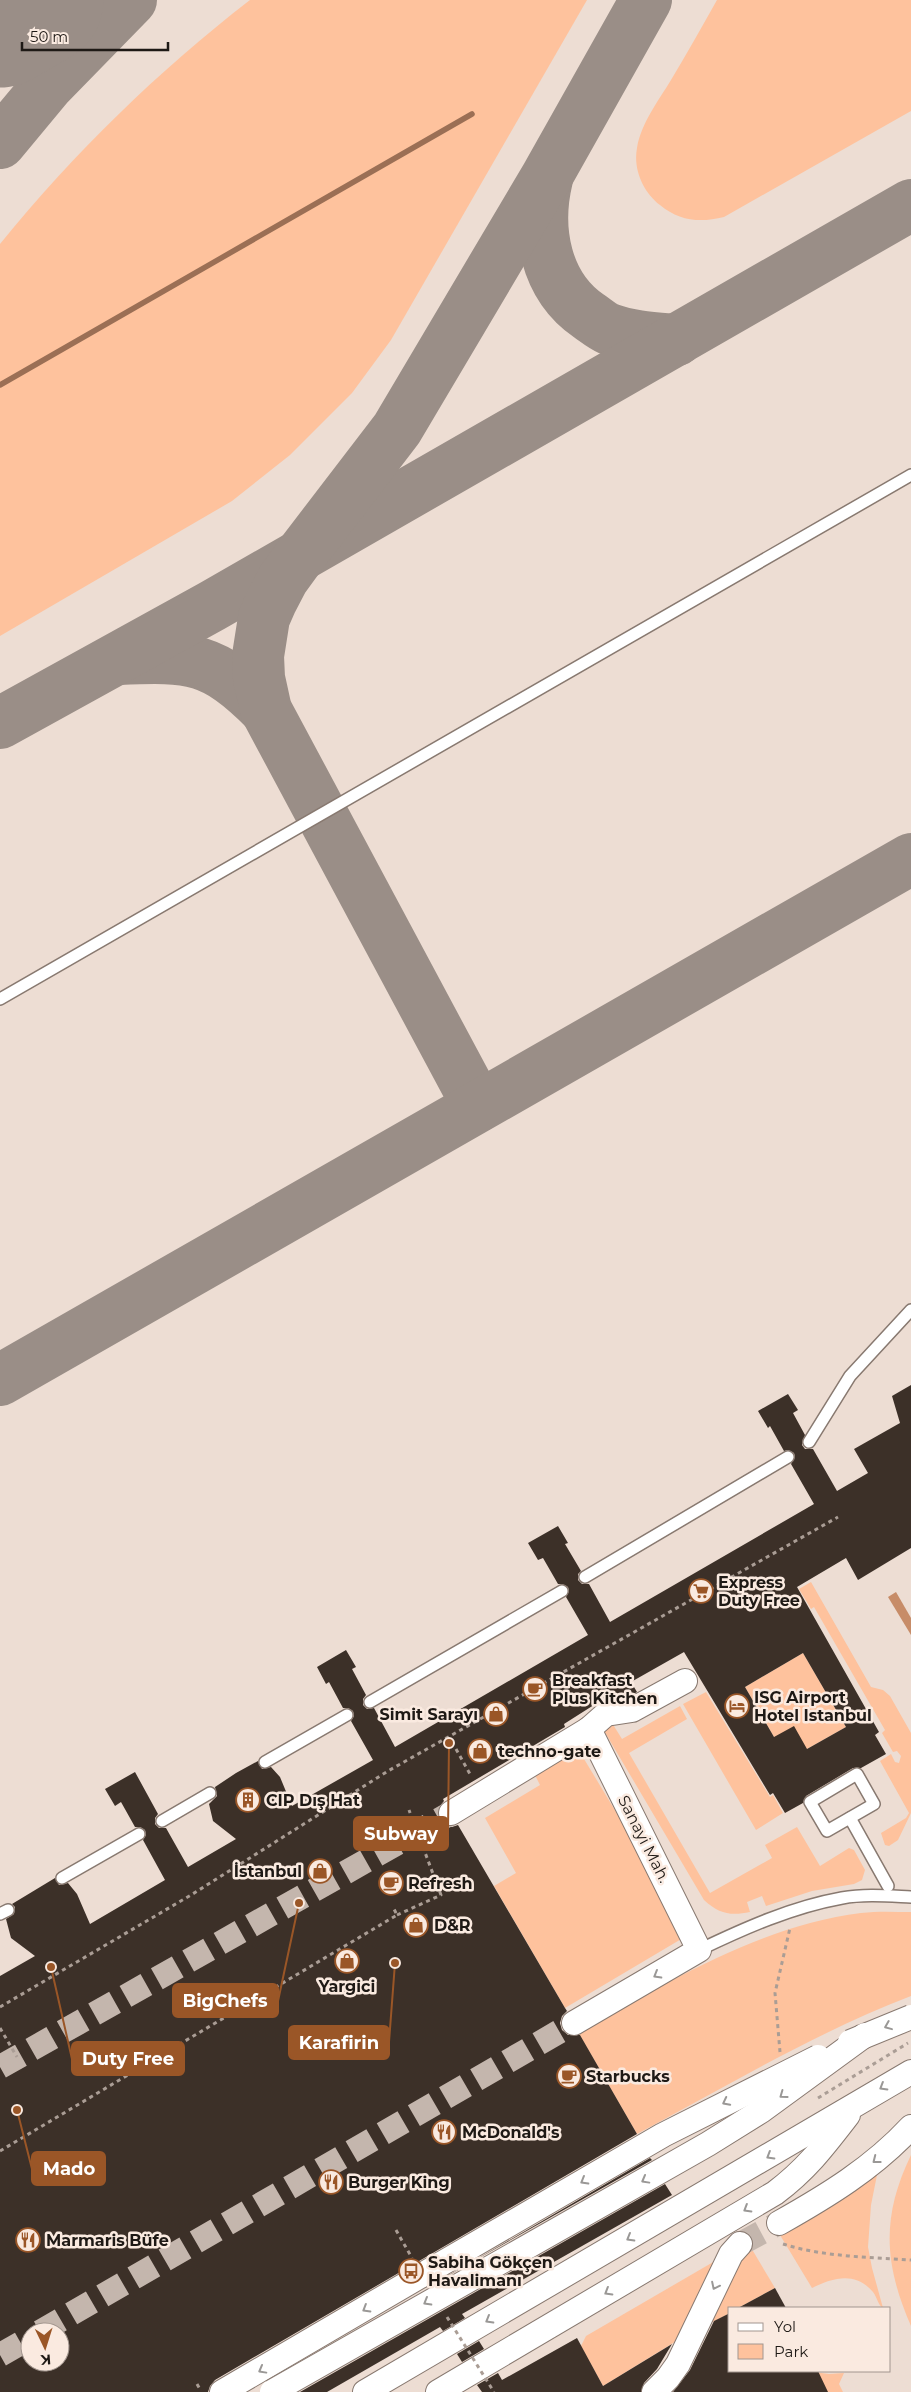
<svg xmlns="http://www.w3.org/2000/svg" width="911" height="2392" viewBox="0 0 911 2392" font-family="Montserrat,sans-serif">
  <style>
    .green { fill: #fec29d }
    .forest { fill: #c78c68 }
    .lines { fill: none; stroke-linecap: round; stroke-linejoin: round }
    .stream { stroke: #9b6f55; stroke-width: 5.5 }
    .taxiway { stroke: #9a8e87; stroke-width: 52 }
    .runway { stroke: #9a8e87; stroke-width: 131 }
    .building { fill: #3c3028; fill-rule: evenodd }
    .minor-tunnel { stroke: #c4b6ad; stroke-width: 24; stroke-dasharray: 24 12; stroke-linecap: butt }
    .service-casing { stroke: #887970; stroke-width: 14 }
    .minor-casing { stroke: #887970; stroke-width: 26 }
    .path { stroke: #aa9d95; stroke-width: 3; stroke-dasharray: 4 4; stroke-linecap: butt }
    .service { stroke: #fff; stroke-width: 11 }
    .minor { stroke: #fff; stroke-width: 24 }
    .minor-bridge-casing { stroke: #887970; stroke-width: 26; stroke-linecap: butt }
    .path-bridge { stroke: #aa9d95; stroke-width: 3; stroke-dasharray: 4 4; stroke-linecap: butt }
    .minor-bridge { stroke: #fff; stroke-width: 24 }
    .oneway { stroke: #9a9896 }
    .labels { text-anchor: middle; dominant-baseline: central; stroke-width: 5; stroke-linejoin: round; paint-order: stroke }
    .poi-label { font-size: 16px; font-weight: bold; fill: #1e1915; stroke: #faeae0; text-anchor: start }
    .street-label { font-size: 16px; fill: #1e1915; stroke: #faeae0 }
    .leader { fill: none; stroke: #9a5627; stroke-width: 2 }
    .callout-dot { fill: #9a5627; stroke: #faeae0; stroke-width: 2 }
    .callout { fill: #9a5627; stroke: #9a5627; stroke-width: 2 }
    .callout-label { font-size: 18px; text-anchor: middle; font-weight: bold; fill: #fff }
  </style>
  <rect width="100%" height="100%" fill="#edddd3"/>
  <g class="green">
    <path d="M250,0H587L391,340L352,393L290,455L232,501L0,636V244C74,153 157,72 250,0Z"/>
    <path d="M717,0H911V111L724,217C700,223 679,221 660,205C643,192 633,169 637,148C641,123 659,100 671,80C687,53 702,27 717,0Z"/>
    <path d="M811,1582L871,1687L883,1690L890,1696L911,1733V1813L898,1840L889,1846L885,1845L881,1833L906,1818L909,1813L880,1761L891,1754L895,1762L899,1763L901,1756L897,1751L893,1752L882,1733L885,1730L814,1607L811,1609L799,1589Z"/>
    <path d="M803,1653L846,1727L807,1749L774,1737L745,1687Z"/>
    <path d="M706,1692L770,1797L773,1795L783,1813L756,1830L683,1704Z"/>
    <path d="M680,1706L687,1719L629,1753L710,1893L772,1858L765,1845L797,1827L820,1866L849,1848L854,1850L865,1870L862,1880L854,1884L812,1891L766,1906L762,1896L747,1902L750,1912C731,1916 719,1914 704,1900L603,1729L612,1723L622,1739Z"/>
    <path d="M578,1749L677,1913L683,1938L565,2008L494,1886L516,1873L485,1818L540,1785L533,1771Z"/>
    <path d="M911,1912V1996C815,2033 727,2086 637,2134L578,2032C665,1984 761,1925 861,1913C878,1911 895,1912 911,1912Z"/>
    <path d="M911,2155V2326C884,2264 881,2217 911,2155Z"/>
    <path d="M878,2170L871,2205L868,2247L872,2268L883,2308C878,2305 877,2297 873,2292C855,2271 833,2278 812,2288L780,2235V2230Z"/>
    <path d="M750,2246L775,2288L738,2308H730V2313L705,2326L734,2263Z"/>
    <path d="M715,2261L678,2340L603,2386L581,2346L586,2336Z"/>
    <path d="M806,2371L829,2374L844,2373L839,2384L843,2392H818Z"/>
  </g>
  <path class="forest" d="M896,1592L911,1618V1635L888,1597Z"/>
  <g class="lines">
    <path class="stream" d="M0,385L472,114"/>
    <g class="taxiway">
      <path d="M0,143L49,84L131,0"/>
      <path d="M547,179C535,229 545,286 589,316C595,320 602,326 609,329C631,337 653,338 677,340"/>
      <path d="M119,659C192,656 213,657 266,710"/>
      <path d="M0,723L212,606L911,205"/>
      <path d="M478,1106L266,710L259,678L258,656L264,618L271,602L283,579L299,557L397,429L547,176L646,0"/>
      <path d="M0,1380L911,859"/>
    </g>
    <path class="runway" d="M0,22L38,0"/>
  </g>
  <g class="building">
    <path d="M911,1385V1548L858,1580L846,1558L797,1587L879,1732L875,1735L886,1754L861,1768H853L806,1796L803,1803L785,1813L773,1793L770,1795L684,1652L631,1682L637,1692L628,1697L612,1699L611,1697L597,1703L564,1724L565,1727L443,1799L444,1801L439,1807L437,1814L444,1825L452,1827L458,1825L565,2008L567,2011L562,2016L560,2023L562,2030L568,2035H580L637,2134L215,2380L210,2386L208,2392H0V1976L35,1956L11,1938L6,1919L14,1914L15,1907L12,1904L55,1878L59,1885L68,1883L77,1894L90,1924L165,1880L143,1840L146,1835L145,1830L140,1827H135L121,1802L115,1806L105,1789L135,1772L158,1814L155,1818V1824L159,1828H166L188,1867L236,1839L213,1821L209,1804L217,1796L215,1787L236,1773L258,1761L262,1769L271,1767L280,1777L292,1806L373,1760L351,1721L354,1716L353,1711L348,1708H343L329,1682L326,1684L317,1667L346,1650L356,1667L352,1669L366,1695L363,1699V1705L367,1709L374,1708L395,1747L588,1635L566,1597L569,1591L568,1587L562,1584H558L543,1558L538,1560L528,1543L558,1526L568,1543L565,1544L581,1571L578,1574V1580L582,1584H589L610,1622L814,1504L791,1464L795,1457L794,1453L788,1450L784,1451L770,1426L768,1428L758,1411L788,1394L798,1410L793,1413L805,1435L802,1445L805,1449H813L837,1491L868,1473L854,1449L900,1423L892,1396ZM803,1653L846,1727L807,1749L794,1726L774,1737L745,1687ZM30,2332H60V2362H30Z"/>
    <path d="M650,2158L652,2160L426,2288L429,2287Z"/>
    <path d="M665,2184L672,2195L462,2314L465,2318L443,2331L440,2327L327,2392H300Z"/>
    <path d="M775,2288L786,2308H738Z"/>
    <path d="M730,2313V2371H818L828,2392H673L690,2370L714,2321Z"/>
    <path d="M577,2338L603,2386L672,2344L657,2369L644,2383L641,2392H482L477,2385L498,2373L502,2380Z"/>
    <path d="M479,2341L484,2349L462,2362L457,2354Z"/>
  </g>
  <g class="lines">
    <g class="minor-tunnel">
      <path d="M0,2067L451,1813"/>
      <path d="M740,2244L779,2223"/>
      <path d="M40,2332L574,2023"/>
      <path d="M0,2355L30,2338"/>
    </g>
    <g class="service-casing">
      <g id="service">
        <path d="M0,999L911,475"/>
        <path d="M809,1442L850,1376L911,1310"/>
        <path d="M585,1577L788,1457"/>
        <path d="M370,1702L562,1591"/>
        <path d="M265,1762L347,1715"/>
        <path d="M857,1774L874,1804L827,1831L810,1802Z"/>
        <path d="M850,1818L888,1886"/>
        <path d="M162,1821L210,1793"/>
        <path d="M62,1878L139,1834"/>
        <path d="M0,1914L8,1910"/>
        <path d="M699,1950C745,1928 792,1907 842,1898C865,1894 888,1896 911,1897"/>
      </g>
    </g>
    <g class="minor-casing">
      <g id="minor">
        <path d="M451,1813L589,1729L606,1714L632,1710L685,1681"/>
        <path d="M574,2023L699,1950L589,1729"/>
        <path d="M779,2223C827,2196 873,2168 911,2127"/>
        <path d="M222,2392L422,2275"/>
        <path d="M365,2392L911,2072"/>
        <path d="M438,2392L775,2193C807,2169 824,2146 848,2115"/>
        <path d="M654,2392L668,2378L678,2364L731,2254L740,2244"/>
      </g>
    </g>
    <g class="path">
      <path d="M456,1749L470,1774"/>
      <path d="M397,1915L441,1895L409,1810"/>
      <path d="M0,2007L191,1895L388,1771L838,1517"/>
      <path d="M0,2028L17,2057"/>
      <path d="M780,2052L775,1993L790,1928"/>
      <path d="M818,2098L908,2043"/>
      <path d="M0,2151L397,1915L394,1909"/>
      <path d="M396,2230L412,2258"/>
      <path d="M783,2244C824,2257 869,2257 911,2260"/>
      <path d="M197,2384L201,2391"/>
    </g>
    <use href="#service" class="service"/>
    <use href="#minor" class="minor"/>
    <g class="minor-bridge-casing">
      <g id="minor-bridge">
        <path d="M850,2042L911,2017"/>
        <path d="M422,2275L663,2135L818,2057"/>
        <path d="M272,2392L708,2144L761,2111L865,2035"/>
      </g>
    </g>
    <path class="path-bridge" d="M447,2317L494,2392"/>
    <use href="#minor-bridge" class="minor-bridge"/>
  </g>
  <defs><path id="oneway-chevron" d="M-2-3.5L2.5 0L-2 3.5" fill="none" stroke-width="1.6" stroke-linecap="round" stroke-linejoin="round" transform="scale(1.25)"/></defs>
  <g class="oneway">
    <use href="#oneway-chevron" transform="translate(657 1975) rotate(150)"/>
    <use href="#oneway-chevron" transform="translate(888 2026) rotate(158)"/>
    <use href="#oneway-chevron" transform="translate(883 2087) rotate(149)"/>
    <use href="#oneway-chevron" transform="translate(783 2095) rotate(144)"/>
    <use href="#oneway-chevron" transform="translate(726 2102) rotate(153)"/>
    <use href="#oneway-chevron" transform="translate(770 2156) rotate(149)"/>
    <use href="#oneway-chevron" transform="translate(876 2160) rotate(142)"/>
    <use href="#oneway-chevron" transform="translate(645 2180) rotate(151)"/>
    <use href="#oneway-chevron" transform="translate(584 2181) rotate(150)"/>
    <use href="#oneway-chevron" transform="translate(747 2209) rotate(149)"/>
    <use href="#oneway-chevron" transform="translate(630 2238) rotate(150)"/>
    <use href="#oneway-chevron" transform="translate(715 2286) rotate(116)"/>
    <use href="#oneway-chevron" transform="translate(608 2292) rotate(149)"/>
    <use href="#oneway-chevron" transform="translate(427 2302) rotate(150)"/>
    <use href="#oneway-chevron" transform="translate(366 2309) rotate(149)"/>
    <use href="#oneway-chevron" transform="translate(489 2320) rotate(150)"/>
    <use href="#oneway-chevron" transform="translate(262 2370) rotate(151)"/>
  </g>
  <defs>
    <g id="supermarket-ring" transform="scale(1.25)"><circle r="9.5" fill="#faeae0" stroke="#9a5627" stroke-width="1.5"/><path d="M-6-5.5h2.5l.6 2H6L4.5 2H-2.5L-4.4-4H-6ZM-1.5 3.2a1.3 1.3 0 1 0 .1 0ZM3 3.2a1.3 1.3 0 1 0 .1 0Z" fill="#9a5627"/></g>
    <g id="cafe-ring" transform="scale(1.25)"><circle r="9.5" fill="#faeae0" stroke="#9a5627" stroke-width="1.5"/><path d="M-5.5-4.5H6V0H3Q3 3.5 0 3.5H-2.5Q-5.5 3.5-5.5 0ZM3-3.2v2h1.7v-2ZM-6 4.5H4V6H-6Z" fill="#9a5627"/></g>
    <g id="hotel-ring" transform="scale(1.25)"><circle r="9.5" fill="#faeae0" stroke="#9a5627" stroke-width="1.5"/><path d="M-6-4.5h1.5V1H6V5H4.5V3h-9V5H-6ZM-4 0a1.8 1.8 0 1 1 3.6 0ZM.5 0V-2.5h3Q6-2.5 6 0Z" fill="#9a5627"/></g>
    <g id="shop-ring" transform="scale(1.25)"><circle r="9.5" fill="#faeae0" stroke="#9a5627" stroke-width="1.5"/><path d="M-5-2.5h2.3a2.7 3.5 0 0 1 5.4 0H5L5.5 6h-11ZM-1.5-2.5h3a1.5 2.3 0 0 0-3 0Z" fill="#9a5627"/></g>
    <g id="building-ring" transform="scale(1.25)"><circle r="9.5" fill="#faeae0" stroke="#9a5627" stroke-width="1.5"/><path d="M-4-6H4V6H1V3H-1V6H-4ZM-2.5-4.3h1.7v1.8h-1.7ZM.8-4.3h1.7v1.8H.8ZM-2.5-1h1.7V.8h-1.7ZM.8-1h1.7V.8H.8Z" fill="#9a5627"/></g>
    <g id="restaurant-ring" transform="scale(1.25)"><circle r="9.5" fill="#faeae0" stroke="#9a5627" stroke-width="1.5"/><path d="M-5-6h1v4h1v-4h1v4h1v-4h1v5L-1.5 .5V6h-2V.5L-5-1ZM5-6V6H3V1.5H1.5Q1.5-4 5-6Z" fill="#9a5627"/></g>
    <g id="bus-ring" transform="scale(1.25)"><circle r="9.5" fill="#faeae0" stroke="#9a5627" stroke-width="1.5"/><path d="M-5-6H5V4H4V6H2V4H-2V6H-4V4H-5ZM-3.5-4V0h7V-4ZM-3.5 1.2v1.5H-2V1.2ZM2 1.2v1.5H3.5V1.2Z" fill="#9a5627"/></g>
  </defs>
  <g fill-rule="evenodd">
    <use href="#supermarket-ring" x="701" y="1591"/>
    <use href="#cafe-ring" x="535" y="1689"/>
    <use href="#hotel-ring" x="737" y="1706"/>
    <use href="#shop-ring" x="496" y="1714"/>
    <use href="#shop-ring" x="480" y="1751"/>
    <use href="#building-ring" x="248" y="1800"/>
    <use href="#shop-ring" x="320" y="1871"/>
    <use href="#cafe-ring" x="391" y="1883"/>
    <use href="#shop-ring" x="416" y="1925"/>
    <use href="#shop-ring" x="347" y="1961"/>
    <use href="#cafe-ring" x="569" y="2076"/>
    <use href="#restaurant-ring" x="444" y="2132"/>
    <use href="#restaurant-ring" x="331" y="2182"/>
    <use href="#restaurant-ring" x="28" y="2240"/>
    <use href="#bus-ring" x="411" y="2271"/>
  </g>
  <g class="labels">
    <g class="poi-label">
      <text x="718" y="1582">Express<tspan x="718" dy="18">Duty Free</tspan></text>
      <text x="552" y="1680">Breakfast<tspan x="552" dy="18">Plus Kitchen</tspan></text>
      <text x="754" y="1697">ISG Airport<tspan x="754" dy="18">Hotel Istanbul</tspan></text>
      <text x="478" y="1714" text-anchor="end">Simit Sarayı</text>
      <text x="498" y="1751">techno-gate</text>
      <text x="266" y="1800">CIP Dış Hat</text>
      <text x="302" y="1871" text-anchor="end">İstanbul</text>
      <text x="408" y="1883">Refresh</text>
      <text x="434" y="1925">D&amp;R</text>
      <text x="347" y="1986" text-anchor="middle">Yargici</text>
      <text x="586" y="2076">Starbucks</text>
      <text x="462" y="2132">McDonald's</text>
      <text x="348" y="2182">Burger King</text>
      <text x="46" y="2240">Marmaris Büfe</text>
      <text x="428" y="2262">Sabiha Gökçen<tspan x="428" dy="18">Havalimanı</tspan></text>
    </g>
    <g class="street-label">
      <text transform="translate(644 1839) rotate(63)">Sanayi Mah.</text>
    </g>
  </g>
  <path class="leader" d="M449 1743L448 1834M299 1903L278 2001M395 1963L389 2042M51 1967L72 2059M17 2110L32 2169"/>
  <g class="callout-dot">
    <circle cx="449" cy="1743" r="5"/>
    <circle cx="299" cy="1903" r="5"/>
    <circle cx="395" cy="1963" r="5"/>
    <circle cx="51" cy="1967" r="5"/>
    <circle cx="17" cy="2110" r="5"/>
  </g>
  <g class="callout">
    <rect x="354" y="1817" width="94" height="33" rx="5"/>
    <rect x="173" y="1984" width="105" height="33" rx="5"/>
    <rect x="289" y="2026" width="100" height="33" rx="5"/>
    <rect x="72" y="2042" width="112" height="33" rx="5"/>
    <rect x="32" y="2152" width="73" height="33" rx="5"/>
  </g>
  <g class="callout-label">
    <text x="401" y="1840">Subway</text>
    <text x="225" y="2007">BigChefs</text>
    <text x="339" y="2049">Karafirin</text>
    <text x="128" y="2065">Duty Free</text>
    <text x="69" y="2175">Mado</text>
  </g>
  <rect x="728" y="2307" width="162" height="65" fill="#faeae0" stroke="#a2968f"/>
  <rect x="738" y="2323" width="25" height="8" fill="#ffffff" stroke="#a2968f"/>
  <text x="774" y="2332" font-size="15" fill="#1e1915">Yol</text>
  <rect x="738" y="2344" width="25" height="15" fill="#fec29d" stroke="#a2968f"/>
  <text x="774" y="2357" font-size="15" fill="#1e1915">Park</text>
  <g transform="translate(45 2347) rotate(176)"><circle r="24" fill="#faeae0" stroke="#a2968f"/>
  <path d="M0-4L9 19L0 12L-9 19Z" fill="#9a5627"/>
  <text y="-8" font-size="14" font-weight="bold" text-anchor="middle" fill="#1e1915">K</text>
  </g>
  <path d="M22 42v8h146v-8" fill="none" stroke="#1e1915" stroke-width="2.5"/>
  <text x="30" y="42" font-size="15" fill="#1e1915" stroke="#faeae0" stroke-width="4" paint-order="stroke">50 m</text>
</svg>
